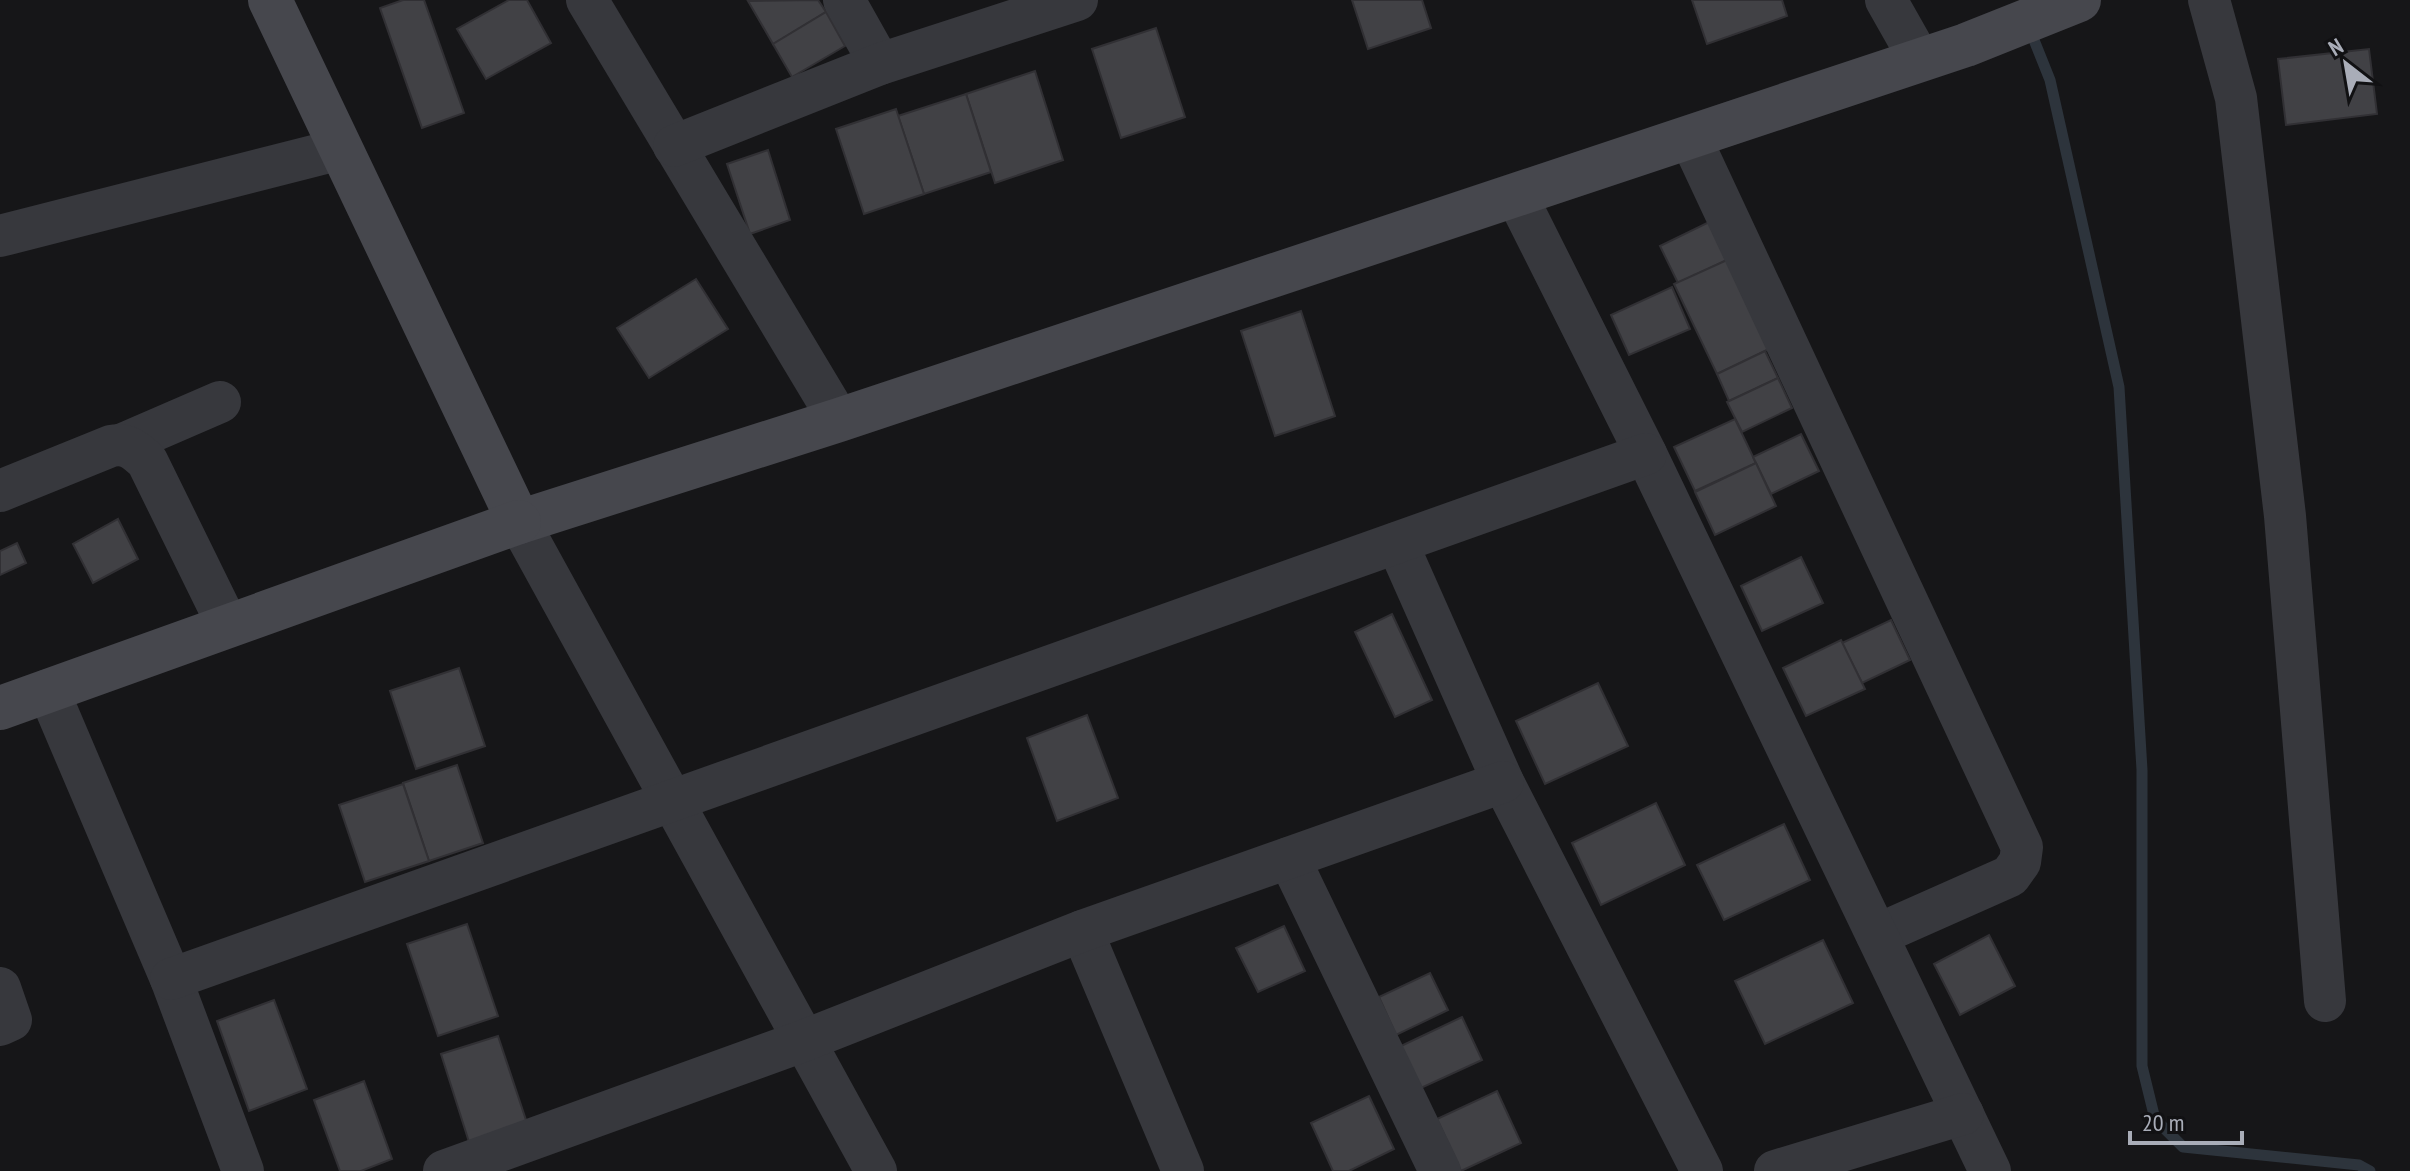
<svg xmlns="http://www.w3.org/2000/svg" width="2410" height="1171" viewBox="0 0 2410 1171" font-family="'PT Sans Narrow',sans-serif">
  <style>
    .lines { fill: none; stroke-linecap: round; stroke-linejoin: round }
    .stream { stroke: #2d343c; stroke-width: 11 }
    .building { fill: #414145; stroke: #313034; stroke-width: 2 }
    .street { stroke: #37383d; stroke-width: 42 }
    .secondary { stroke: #46474d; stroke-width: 44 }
  </style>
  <rect width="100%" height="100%" fill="#161618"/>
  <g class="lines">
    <path class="stream" d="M2030,30L2050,80L2119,387L2142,770V1066L2155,1119L2183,1147L2359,1165L2370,1171"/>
  </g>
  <g class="building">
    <path d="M403,0H424L464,113L422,128L380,8Z"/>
    <path d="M509,0H527L551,43L486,79L457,29Z"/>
    <path d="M818,0L826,12L773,44L748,1Z"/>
    <path d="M1352,0H1422L1431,28L1368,49Z"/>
    <path d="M1692,0H1782L1787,16L1707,44Z"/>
    <path d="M826,12L845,46L792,77L773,44Z"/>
    <path d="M1156,28L1185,117L1121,138L1092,49Z"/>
    <path d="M2369,49L2377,114L2286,125L2278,59Z"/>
    <path d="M1035,71L1063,160L995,183L966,94Z"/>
    <path d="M966,94L991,172L924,194L898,116Z"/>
    <path d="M896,109L924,194L864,214L836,129Z"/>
    <path d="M768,150L790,220L750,234L727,164Z"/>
    <path d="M1709,222L1727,260L1678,283L1660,246Z"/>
    <path d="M1727,260L1769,349L1717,374L1674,284Z"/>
    <path d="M696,279L728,329L649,378L617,328Z"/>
    <path d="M1672,287L1690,329L1629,355L1611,315Z"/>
    <path d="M1301,311L1335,416L1275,436L1241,331Z"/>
    <path d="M1765,351L1778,378L1729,401L1717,374Z"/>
    <path d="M1778,378L1792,408L1742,432L1727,402Z"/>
    <path d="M1735,419L1756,463L1695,491L1674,447Z"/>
    <path d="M1801,434L1819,471L1771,494L1753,457Z"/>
    <path d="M1756,463L1776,506L1715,535L1695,492Z"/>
    <path d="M118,519L138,559L93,583L73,544Z"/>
    <path d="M17,543L26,563L0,575V551Z"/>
    <path d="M1801,557L1823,603L1762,631L1741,586Z"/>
    <path d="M1392,614L1432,700L1395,717L1355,632Z"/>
    <path d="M1891,620L1910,660L1862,683L1842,643Z"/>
    <path d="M1841,640L1865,689L1806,716L1783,668Z"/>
    <path d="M459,668L485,746L416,769L390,691Z"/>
    <path d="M1598,683L1628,746L1545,784L1516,721Z"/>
    <path d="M1087,715L1118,798L1057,821L1027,738Z"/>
    <path d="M457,765L483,843L429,861L403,783Z"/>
    <path d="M403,784L429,861L365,882L339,805Z"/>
    <path d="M1656,803L1685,865L1601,905L1572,843Z"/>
    <path d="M1784,824L1810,880L1724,920L1697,865Z"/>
    <path d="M467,924L498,1016L438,1036L407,944Z"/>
    <path d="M1284,926L1305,971L1258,992L1236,948Z"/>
    <path d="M1989,935L2015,986L1960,1015L1934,964Z"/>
    <path d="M1823,940L1853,1003L1765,1044L1735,981Z"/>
    <path d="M1430,973L1448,1010L1396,1035L1379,997Z"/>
    <path d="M274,1000L307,1089L249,1111L217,1021Z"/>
    <path d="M1462,1017L1482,1060L1421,1088L1401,1046Z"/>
    <path d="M498,1036L527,1123L469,1142L441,1054Z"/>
    <path d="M364,1081L392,1159L361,1171H340L314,1100Z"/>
    <path d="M1497,1091L1521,1143L1461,1171L1437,1119Z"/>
    <path d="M1369,1096L1394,1149L1349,1171H1333L1311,1123Z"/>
  </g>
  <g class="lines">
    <g class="street">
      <path d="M587,0L839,420"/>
      <path d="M844,0L880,64"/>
      <path d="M1886,0L1920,60"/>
      <path d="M2209,0L2236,98L2285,516L2325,1001"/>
      <path d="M1690,137L2022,847L2020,862L2010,876L1877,935"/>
      <path d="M674,146L880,64L1077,0"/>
      <path d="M1516,195L1646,454L1990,1171"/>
      <path d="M0,236L341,149"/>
      <path d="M123,444L220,402"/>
      <path d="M0,491L111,446C128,443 135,450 147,461L228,626"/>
      <path d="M519,522L876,1171"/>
      <path d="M1397,543L1503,782L1702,1171"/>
      <path d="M48,690L171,979L243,1171"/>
      <path d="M1289,858L1440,1171"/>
      <path d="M1082,931L1183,1171"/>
      <path d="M171,979L1646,454"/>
      <path d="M0,988L11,1020L0,1025"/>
      <path d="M444,1171L803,1041L1082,931L1503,782"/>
      <path d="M1775,1171L1963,1114"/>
    </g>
    <g class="secondary">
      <path d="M270,0L519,522L839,420L1966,45L2079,0"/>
      <path d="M0,708L519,522"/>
    </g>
  </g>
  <g transform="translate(2346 64) rotate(329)" stroke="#111113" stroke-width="6" paint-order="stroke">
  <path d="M0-6L14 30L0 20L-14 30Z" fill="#a9adb8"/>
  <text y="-12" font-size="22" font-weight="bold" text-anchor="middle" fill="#a9adb8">N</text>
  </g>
  <path d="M2130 1131v12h112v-12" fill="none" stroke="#a9adb8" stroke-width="4"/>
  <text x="2142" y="1131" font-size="24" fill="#a9adb8" stroke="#111113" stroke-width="6" paint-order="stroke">20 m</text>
</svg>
